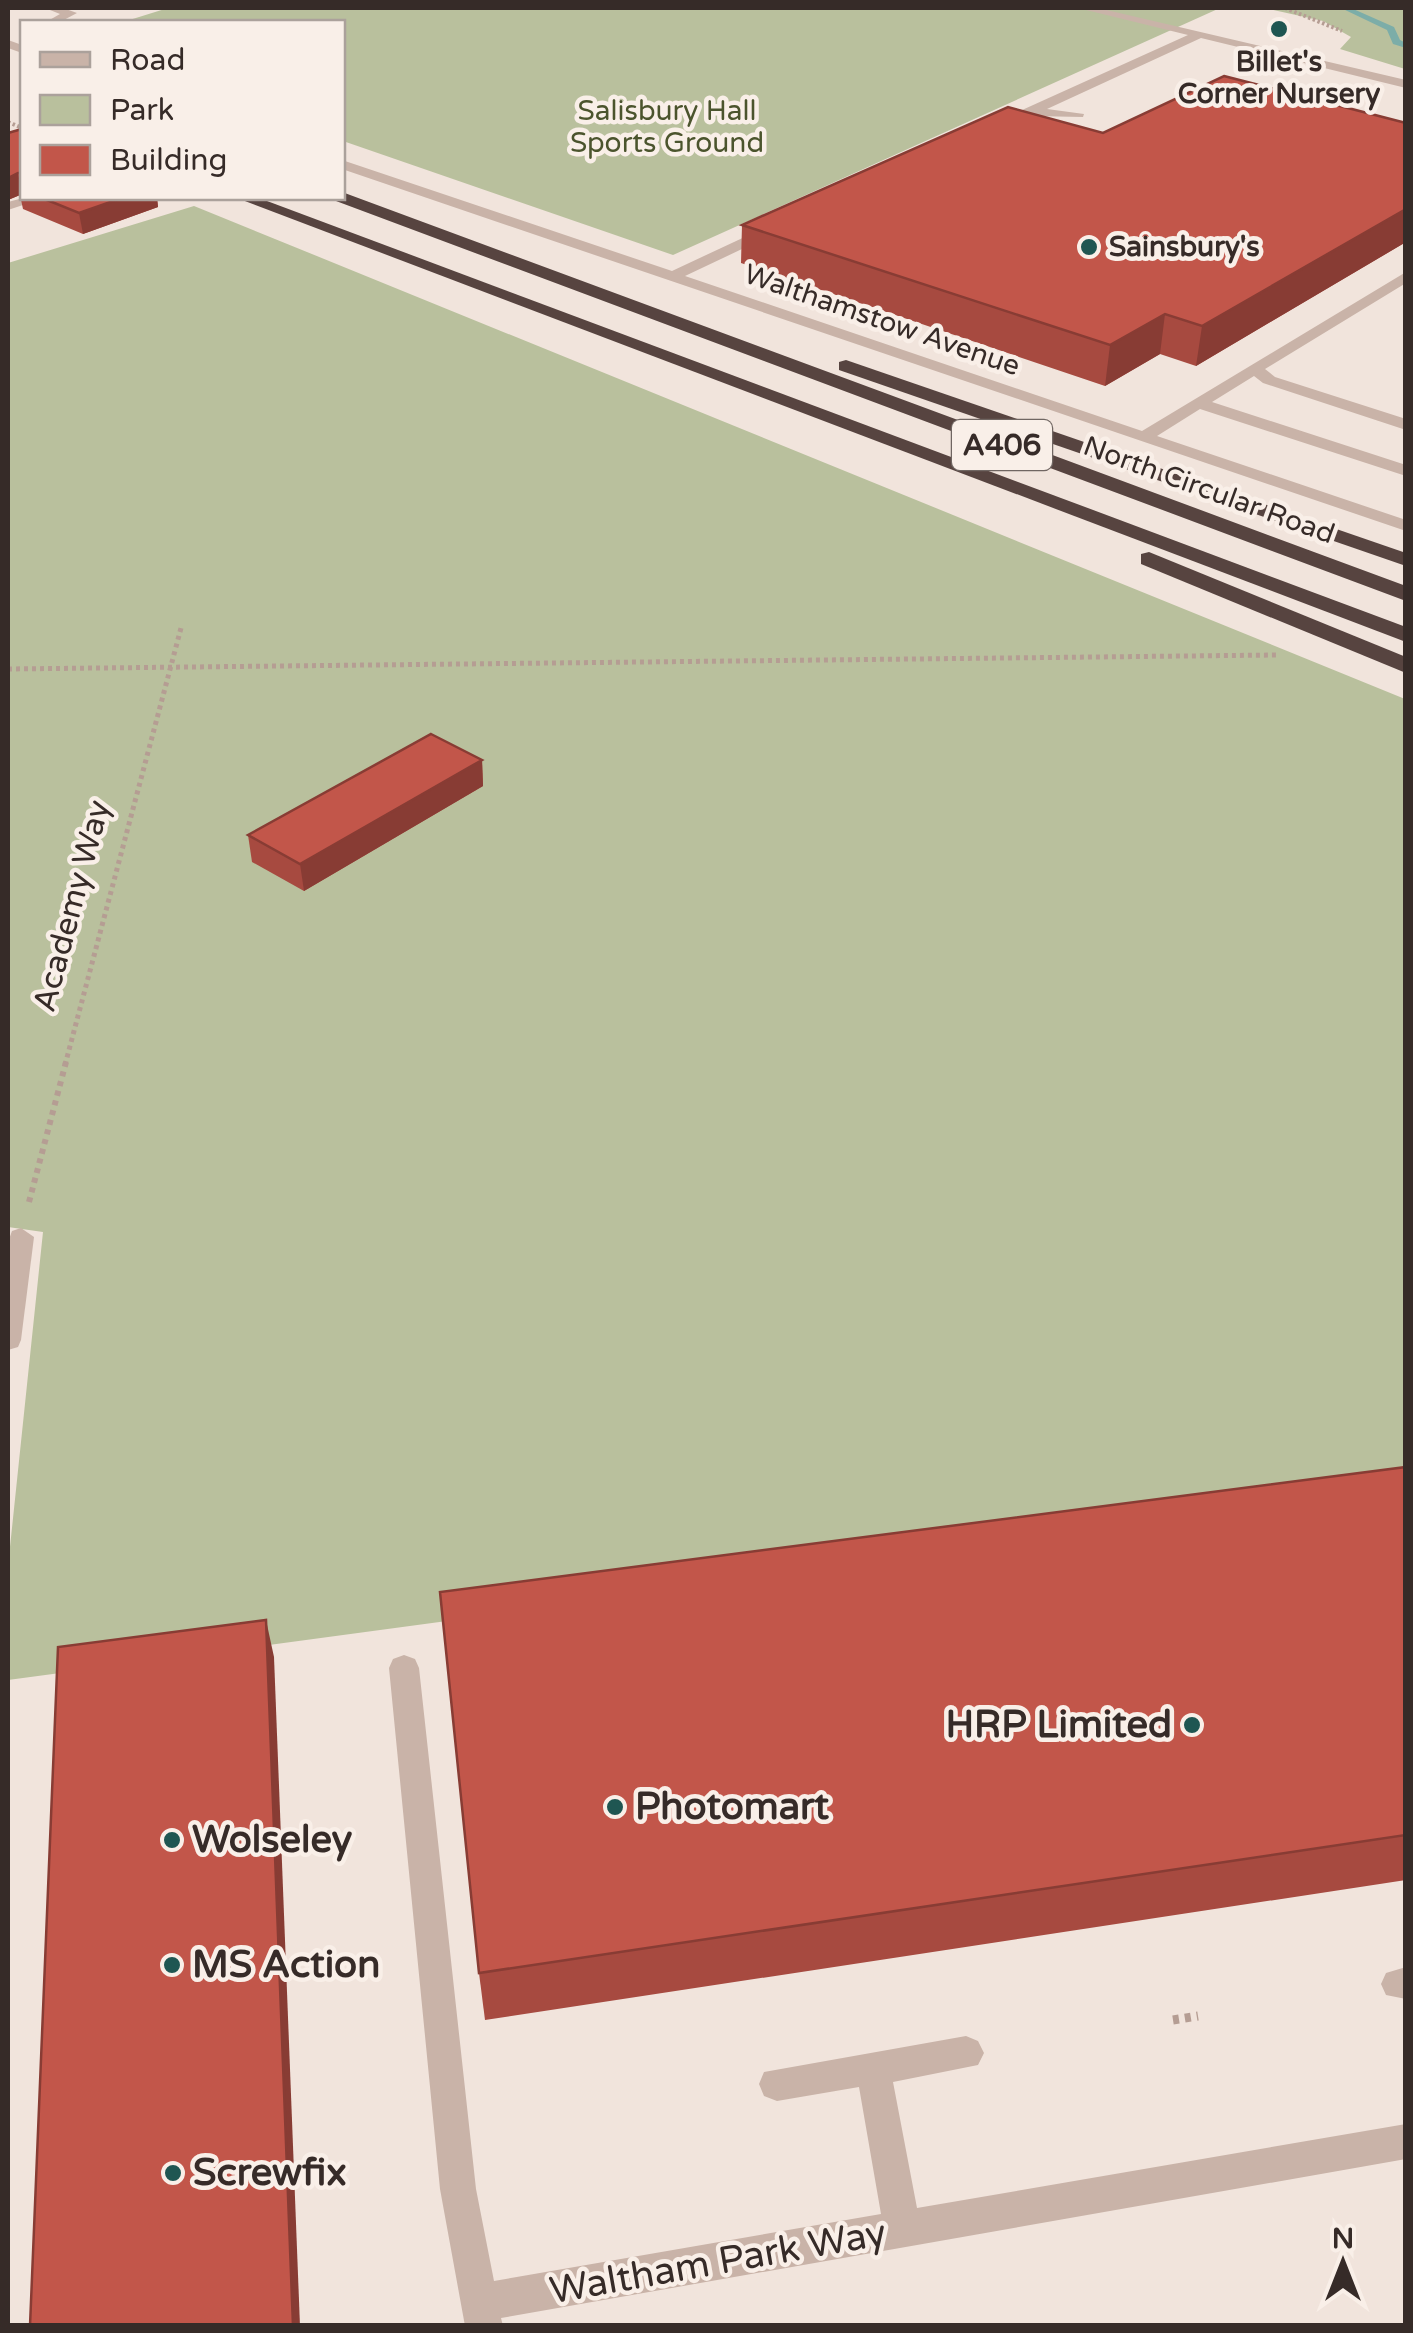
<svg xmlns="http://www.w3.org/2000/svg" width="1413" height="2333" viewBox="0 0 1413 2333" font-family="'Varela Round',sans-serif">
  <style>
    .green { fill: #b9c09d }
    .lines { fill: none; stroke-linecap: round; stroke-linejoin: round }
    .stream { fill: #7cada8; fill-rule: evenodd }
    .path-far3 { stroke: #b59d93; stroke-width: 4; stroke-dasharray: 2.5 2.5; stroke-linecap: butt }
    .path-far2 { stroke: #b59d93; stroke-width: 5; stroke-dasharray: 4 4; stroke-linecap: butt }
    .path-far1 { stroke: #b59d93; stroke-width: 6; stroke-dasharray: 5 5; stroke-linecap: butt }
    .path { stroke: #b59d93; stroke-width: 9; stroke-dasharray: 6 6; stroke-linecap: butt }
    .minor { fill: #c9b3a8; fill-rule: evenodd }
    .highway { fill: #574440; fill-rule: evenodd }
    .wall { fill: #a74a40 }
    .shaded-wall { fill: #883c34 }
    .building { fill: #c2564a; stroke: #883c34; stroke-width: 2.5 }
    .poi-dot { fill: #1f5652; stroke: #f9efe8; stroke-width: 4 }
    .labels { text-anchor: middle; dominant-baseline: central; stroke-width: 9; stroke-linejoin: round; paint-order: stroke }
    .far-poi-label { font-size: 28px; font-weight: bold; fill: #362b28; stroke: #f9efe8 }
    .far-park-label { font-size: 28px; fill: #4b542d; stroke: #f9efe8 }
    .far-street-label { font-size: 28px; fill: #362b28; stroke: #f9efe8 }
    .shield { fill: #f9efe8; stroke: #706662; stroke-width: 2.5 }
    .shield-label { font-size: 30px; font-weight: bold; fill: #362b28 }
    .street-label { font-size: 32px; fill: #362b28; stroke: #f9efe8 }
    .near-poi-label { font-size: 38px; font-weight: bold; fill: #362b28; stroke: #f9efe8; text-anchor: start }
    .near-street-label { font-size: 38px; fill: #362b28; stroke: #f9efe8 }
  </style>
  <rect width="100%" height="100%" fill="#f1e4dc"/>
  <g class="green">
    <path d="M168,8H1220L673,255L343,141L342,22H123Z"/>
    <path d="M1264,8H1405V69L1340,49L1351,37L1323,21Z"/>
    <path d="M194,206L1405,699V1492L8,1680V1566L43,1232L8,1227V263Z"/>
  </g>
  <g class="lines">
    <path class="stream" d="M1341,8H1351L1394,27L1400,40L1406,43V48L1393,44L1387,30Z"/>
    <g class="path-far3">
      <path d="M1285,8L1342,31"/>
      <path d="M8,122L22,128"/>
    </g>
    <g class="path-far2">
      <path d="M8,669L1276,655"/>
      <path d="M65,1065L181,628"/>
    </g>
    <path class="path-far1" d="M29,1202L66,1062"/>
    <path class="path" d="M1173,2020L1198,2016"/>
    <g class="minor">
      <path d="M45,8H63L77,13L60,22H46L60,14Z"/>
      <path d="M1078,8H1098L1406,80V88L1201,38L1047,109L1084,114L1083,117L1032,116L991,130V124L1188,35Z"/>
      <path d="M8,40L22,45V53L8,48Z"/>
      <path d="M342,160L672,271L768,226H778V232L685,276L1142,431L1406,272V283L1265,369L1275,377L1406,419V430L1263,383L1254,376L1212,402L1406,465V476L1200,409L1157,436L1406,520V531L342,169Z"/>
      <path d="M23,198H44L8,210V202Z"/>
      <path d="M21,1228L34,1237L21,1340L18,1347L8,1350V1242L12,1231Z"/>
      <path d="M404,1655L415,1659L419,1668L476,2189L494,2281L881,2214L859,2087L777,2101L764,2096L759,2084L764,2072L966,2036L978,2041L984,2053L978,2065L893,2082L917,2208L1406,2124V2159L501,2318L503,2326H465L440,2189L389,1668L393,1659Z"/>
      <path d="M1406,1967V1999L1386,1995L1381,1984L1386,1973Z"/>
    </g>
    <g class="highway">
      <path d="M342,192L1406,586V601L336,201L334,198H342Z"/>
      <path d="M237,198H259L1406,627V642Z"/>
      <path d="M846,360L1406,553V566L839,370V362Z"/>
      <path d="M1149,552L1406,657V673L1141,564V554Z"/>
    </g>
  </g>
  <g class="wall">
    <path d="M1406,123V242L1196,366L1160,354L1105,386L741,263L742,225L1103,133Z"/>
    <path d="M22,129V198H157L158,207L83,234L23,209L20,195L8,200V133Z"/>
    <path d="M482,760L483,786L304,891L252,862L248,835Z"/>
    <path d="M1406,1467V1880L485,2020L479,1973Z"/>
  </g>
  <g class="shaded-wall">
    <path d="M18,173L21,189L19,188L20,195L8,200V178Z"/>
    <path d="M122,198H157L158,207L83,234L79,213Z"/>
    <path d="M1406,209V242L1196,366L1202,326Z"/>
    <path d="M1165,314L1160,354L1105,386L1110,345Z"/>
    <path d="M482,760L483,786L304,891L300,864Z"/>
    <path d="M266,1620L274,1657L300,2326H293Z"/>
  </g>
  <g class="building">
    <path d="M1224,76L1406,123V209L1202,326L1165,314L1110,345L742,225L1008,107L1103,133Z"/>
    <path d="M22,129V173H18L8,178V133Z"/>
    <path d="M42,198H122L79,213Z"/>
    <path d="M431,734L482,760L300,864L248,835Z"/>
    <path d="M1406,1467V1835L479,1973L440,1592Z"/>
    <path d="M266,1620L293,2326H30L58,1647Z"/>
  </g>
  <g class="poi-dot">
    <circle cx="1279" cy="29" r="10"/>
    <circle cx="1089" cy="247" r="10"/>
    <circle cx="1192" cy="1725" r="10"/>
    <circle cx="615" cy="1807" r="10"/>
    <circle cx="172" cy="1840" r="10"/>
    <circle cx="172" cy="1965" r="10"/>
    <circle cx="173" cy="2173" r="10"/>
  </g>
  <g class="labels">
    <g class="far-poi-label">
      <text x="1279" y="62">Billet's<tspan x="1279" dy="32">Corner Nursery</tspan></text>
      <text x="1109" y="247" text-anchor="start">Sainsbury's</text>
    </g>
    <g class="far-park-label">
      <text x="667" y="111">Salisbury Hall<tspan x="667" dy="32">Sports Ground</tspan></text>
    </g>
    <g class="far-street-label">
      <text transform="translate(882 320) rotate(19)">Walthamstow Avenue</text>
      <text transform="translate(1209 490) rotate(20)">North Circular Road</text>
    </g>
    <rect class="shield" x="952" y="420" width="100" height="50" rx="8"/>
    <g class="shield-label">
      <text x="1002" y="445">A406</text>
    </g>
    <g class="street-label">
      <text transform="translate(72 906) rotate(-75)">Academy Way</text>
    </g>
    <g class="near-poi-label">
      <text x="1172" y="1725" text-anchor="end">HRP Limited</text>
      <text x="635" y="1807">Photomart</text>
      <text x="192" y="1840">Wolseley</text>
      <text x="192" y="1965">MS Action</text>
      <text x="193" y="2173">Screwfix</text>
    </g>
    <g class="near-street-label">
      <text transform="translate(718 2262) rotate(-10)">Waltham Park Way</text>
    </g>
  </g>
  <rect width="1413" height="2333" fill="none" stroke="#362b28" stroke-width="20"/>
  <rect x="20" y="20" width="325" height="180" fill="#f9efe8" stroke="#aba19b" stroke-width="2.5"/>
  <rect x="40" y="52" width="50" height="15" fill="#c9b3a8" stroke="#aba19b" stroke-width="2.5"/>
  <text x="110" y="70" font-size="30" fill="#362b28">Road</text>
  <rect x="40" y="95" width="50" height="30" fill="#b9c09d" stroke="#aba19b" stroke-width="2.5"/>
  <text x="110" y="120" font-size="30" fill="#362b28">Park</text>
  <rect x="40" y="145" width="50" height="30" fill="#c2564a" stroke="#aba19b" stroke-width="2.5"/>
  <text x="110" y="170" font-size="30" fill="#362b28">Building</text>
  <g transform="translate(1343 2263)" stroke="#f9efe8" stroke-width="8" paint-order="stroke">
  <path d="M0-8L18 38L0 25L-18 38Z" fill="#362b28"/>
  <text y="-15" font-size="28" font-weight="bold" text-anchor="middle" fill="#362b28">N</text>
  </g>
</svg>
